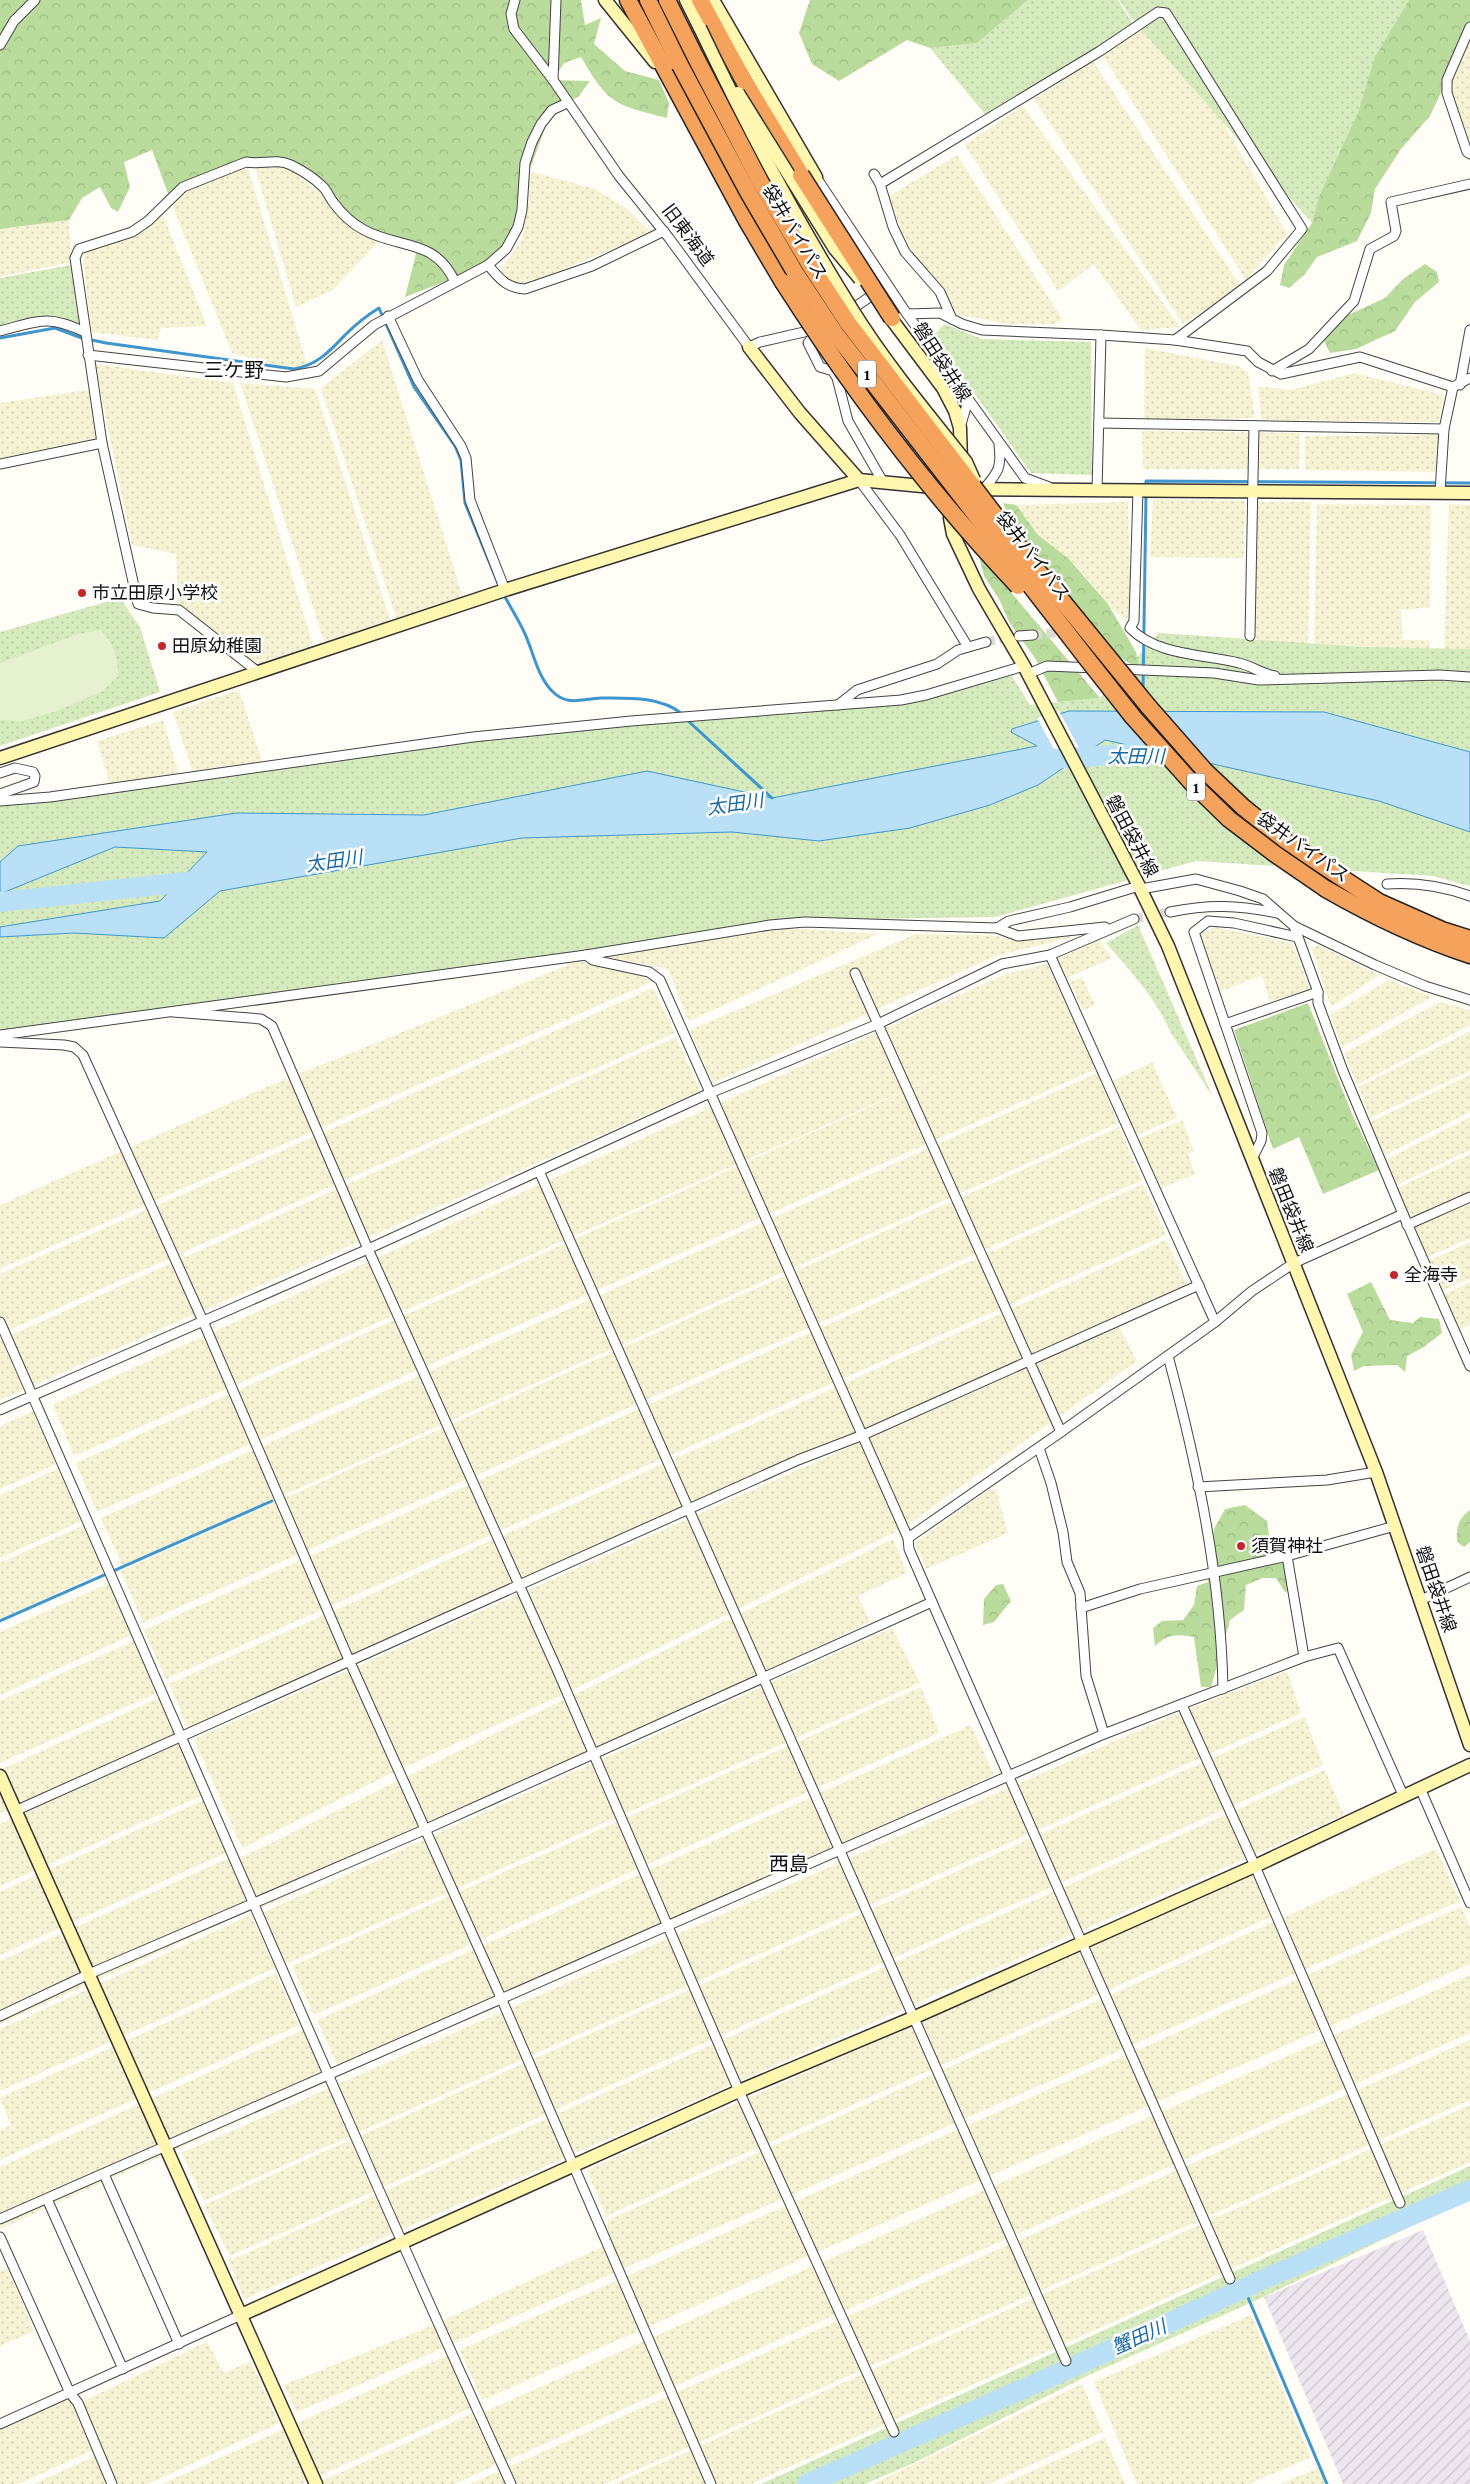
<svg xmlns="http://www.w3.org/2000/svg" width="1470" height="2484" viewBox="0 0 1470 2484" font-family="'Crimson Pro','Noto Sans JP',serif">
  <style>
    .industrial { fill: url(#industrial-furrows) }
    .farmland { fill: url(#farmland-dots) }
    .grass { fill: url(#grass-dots) }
    .forest { fill: url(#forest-crowns) }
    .pitch { fill: #e6f2cf }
    .water { fill: #b9e0f7; stroke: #3f96cf }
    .pier { fill: #fffdf5 }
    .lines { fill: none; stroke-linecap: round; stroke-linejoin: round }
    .stream { stroke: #3f96cf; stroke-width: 3 }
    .river { stroke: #b9e0f7; stroke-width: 20 }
    .street-tunnel { stroke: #dbdad3; stroke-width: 9; stroke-dasharray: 9 4.5; stroke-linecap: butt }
    .street-casing { stroke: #444; stroke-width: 11 }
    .secondary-casing { stroke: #333; stroke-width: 15 }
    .highway-casing { stroke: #222; stroke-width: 19 }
    .street { stroke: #fff; stroke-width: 9 }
    .secondary { stroke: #fff6b0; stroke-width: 12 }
    .highway { stroke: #f5a25d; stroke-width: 16 }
    .secondary-bridge-casing { stroke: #333; stroke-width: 15; stroke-linecap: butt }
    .highway-bridge-casing { stroke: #222; stroke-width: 19; stroke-linecap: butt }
    .secondary-bridge { stroke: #fff6b0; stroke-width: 12 }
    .highway-bridge { stroke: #f5a25d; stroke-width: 16 }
    .poi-dot { fill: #c4262e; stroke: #fff; stroke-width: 2 }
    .labels { text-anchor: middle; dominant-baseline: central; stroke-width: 5; stroke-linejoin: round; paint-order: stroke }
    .shield { fill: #fff; stroke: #585858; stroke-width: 1 }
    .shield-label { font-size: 16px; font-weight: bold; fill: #111 }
    .street-label { font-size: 18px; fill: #111; stroke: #fff }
    .poi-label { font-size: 18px; fill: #111; stroke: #fff; text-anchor: start }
    .water-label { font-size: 19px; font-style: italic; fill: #1768a6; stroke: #fff }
    .quarter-label { font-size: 20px; fill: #111; stroke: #fff }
  </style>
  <defs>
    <pattern id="industrial-furrows" width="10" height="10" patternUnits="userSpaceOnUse" patternTransform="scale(1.25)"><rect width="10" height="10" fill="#eee6ef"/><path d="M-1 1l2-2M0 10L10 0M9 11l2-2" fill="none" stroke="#cbc4cc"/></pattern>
    <pattern id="farmland-dots" width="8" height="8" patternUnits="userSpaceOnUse" patternTransform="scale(1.25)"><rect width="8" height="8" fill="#f6f3d4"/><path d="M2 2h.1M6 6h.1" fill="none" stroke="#d2cfb5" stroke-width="1.8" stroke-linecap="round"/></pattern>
    <pattern id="grass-dots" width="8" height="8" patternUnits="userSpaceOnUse" patternTransform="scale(1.25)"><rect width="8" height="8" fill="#d5ebbd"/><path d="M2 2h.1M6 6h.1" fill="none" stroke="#b6c8a1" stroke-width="1.8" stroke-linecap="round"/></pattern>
    <pattern id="forest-crowns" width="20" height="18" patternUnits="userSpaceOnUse" patternTransform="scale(1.25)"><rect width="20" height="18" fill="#b9dc9c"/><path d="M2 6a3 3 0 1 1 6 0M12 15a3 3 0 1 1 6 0" fill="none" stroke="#9ebc85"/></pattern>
  </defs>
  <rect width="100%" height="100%" fill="#fffdf5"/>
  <path class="industrial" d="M1423,2230L1470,2341V2484H1343L1264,2297Z"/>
  <g class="farmland">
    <path d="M1158,12L1287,233L1246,280L1100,51Z"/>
    <path d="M1470,31V150L1447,93Z"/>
    <path d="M1093,61L1241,287L1183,324L1034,99Z"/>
    <path d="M1023,106L1180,327L1141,330L1094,264L1058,291L965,145Z"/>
    <path d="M957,155L1063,320L1054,324H1011L958,315L913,253L900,228L889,196Z"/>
    <path d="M277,160L382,238L333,290L296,307L254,164Z"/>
    <path d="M246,162L310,374L232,353L170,199Z"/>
    <path d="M533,172L595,189L626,208L652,233L529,283H512L502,272V268L522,240L529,200L528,180Z"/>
    <path d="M160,208L207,326L161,328L157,340L92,332L84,269V246L129,233Z"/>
    <path d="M69,220L72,262L0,277V229Z"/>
    <path d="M382,340L467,610L401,632L321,388Z"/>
    <path d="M1145,348L1238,366L1248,372L1255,418L1144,419Z"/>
    <path d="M95,364L233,383L316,655L250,677L179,610L176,554L132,545Z"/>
    <path d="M1354,373L1443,395L1439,422L1261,420L1258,386L1291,390Z"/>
    <path d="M240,383L315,389L392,625L326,647Z"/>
    <path d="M94,389L102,443L0,464V403Z"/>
    <path d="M1142,431L1300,433L1299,469H1143Z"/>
    <path d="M1440,435L1438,472L1305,470V436Z"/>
    <path d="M1153,499L1245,501L1244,558L1150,557Z"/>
    <path d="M1128,502L1131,613L1126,619L1114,611L1076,565L1038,535L1016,505Z"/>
    <path d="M1255,502H1311L1308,643L1263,641L1254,637Z"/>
    <path d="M1317,504L1431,505L1430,607L1401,610L1403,640H1430V650L1314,644Z"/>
    <path d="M1449,504L1470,505V651L1444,650Z"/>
    <path d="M239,690L264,767L194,776L173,712Z"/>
    <path d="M163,720L180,779L111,788L97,741Z"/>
    <path d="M1215,927L1292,943L1310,989L1270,1002L1262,975L1219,992L1200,933Z"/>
    <path d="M789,928L878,934L689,1021L668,969L602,956Z"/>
    <path d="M916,934L1073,937L996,956L713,1083L690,1030Z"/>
    <path d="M1099,940L1112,958L1067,978L1057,959Z"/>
    <path d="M1318,945L1379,975L1331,1007L1312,949Z"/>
    <path d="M578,961L639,975L654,981L0,1269V1205L257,1091Z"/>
    <path d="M1047,964L1096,1069L97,1512L76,1463L967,1063L74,1456L53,1404L1006,974Z"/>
    <path d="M1082,977L1095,1005L1083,1011L1070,982Z"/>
    <path d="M1389,980L1432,997L1342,1047L1330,1015Z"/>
    <path d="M653,988L675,1033L0,1334V1274Z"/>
    <path d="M1440,1002L1470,1010V1025L1357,1085L1344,1053Z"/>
    <path d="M1470,1031V1071L1370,1118L1358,1087Z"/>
    <path d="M676,1037L700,1091L0,1400V1340Z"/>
    <path d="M1152,1062L1177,1118L1137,1135L1113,1081Z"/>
    <path d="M1097,1073L1118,1123L123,1567L101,1518Z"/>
    <path d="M1470,1075V1112L1385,1155L1370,1122Z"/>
    <path d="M1470,1117V1150L1396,1185L1385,1160Z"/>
    <path d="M1182,1120L1194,1151L1188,1154L1195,1174L1162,1188L1138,1139Z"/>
    <path d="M1119,1127L1142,1180L143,1623L121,1571Z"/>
    <path d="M1470,1154V1191L1409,1219L1395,1189Z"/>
    <path d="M1143,1184L1166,1235L166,1679L144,1630Z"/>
    <path d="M1470,1201V1238L1428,1257L1414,1226Z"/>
    <path d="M1166,1240L1189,1289L191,1734L169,1684Z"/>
    <path d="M1470,1242V1278L1443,1290L1429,1261Z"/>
    <path d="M1470,1282V1325L1460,1330L1444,1295Z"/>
    <path d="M1119,1327L1137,1361L903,1528L566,1693L398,1770L242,1848L194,1739Z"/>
    <path d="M38,1409L61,1462L0,1489V1426Z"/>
    <path d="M62,1467L86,1519L0,1558V1495Z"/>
    <path d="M996,1489L1008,1533L926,1569L915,1543L987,1491Z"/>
    <path d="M84,1525L104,1571L0,1621V1563Z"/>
    <path d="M893,1539L907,1573L858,1596L870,1622L260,1909L238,1859Z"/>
    <path d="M111,1582L134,1634L0,1695V1632Z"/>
    <path d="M892,1628L920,1683L286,1964L262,1913Z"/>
    <path d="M136,1640L159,1692L0,1763V1701Z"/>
    <path d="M1287,1671L1301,1713L204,2201L182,2153L1176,1714Z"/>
    <path d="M921,1687L939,1733L314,2015L292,1966Z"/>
    <path d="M163,1696L181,1736L0,1813V1770Z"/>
    <path d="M1305,1717L1323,1765L230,2256L204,2205Z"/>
    <path d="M971,1725L994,1775L339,2069L317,2020Z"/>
    <path d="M180,1743L203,1795L0,1886V1824Z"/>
    <path d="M1325,1770L1344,1815L244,2299L229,2261Z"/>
    <path d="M204,1800L228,1852L0,1955V1892Z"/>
    <path d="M1436,1849L1460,1901L297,2412L284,2385L436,2324L608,2244V2220Z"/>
    <path d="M231,1857L254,1909L0,2024V1961Z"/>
    <path d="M1257,1871L1279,1913L606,2216L587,2170Z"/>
    <path d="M1461,1907L1470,1926V1964L482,2400L460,2350Z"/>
    <path d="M251,1915L275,1968L0,2091V2029Z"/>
    <path d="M276,1973L299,2025L0,2160V2131L11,2125L0,2098Z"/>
    <path d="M1470,1975V2033L506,2461L484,2412Z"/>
    <path d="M303,2030L326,2082L0,2229V2167Z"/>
    <path d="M1470,2040V2100L605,2484H470Z"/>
    <path d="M1470,2105V2162L751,2484H614Z"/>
    <path d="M8,2268L34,2331L0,2346V2272Z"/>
    <path d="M1251,2315L1311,2457L1249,2484H1137L1094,2382Z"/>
    <path d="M207,2342L224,2373L251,2361L279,2423L148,2484H118L88,2424L98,2448L18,2484H0V2430L75,2396L79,2403Z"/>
    <path d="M453,2353L477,2405L301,2484H162Z"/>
    <path d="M1082,2384L1103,2432L989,2484H873Z"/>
    <path d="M480,2410L503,2462L454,2484H315Z"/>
    <path d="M1105,2438L1125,2484H1003Z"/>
    <path d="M100,2454L113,2484H33Z"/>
    <path d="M1320,2467L1327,2484H1281Z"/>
  </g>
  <g class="grass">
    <path d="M1028,0H1118L1135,28L989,119L930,48L977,43Z"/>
    <path d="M1119,0H1409L1398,19L1312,223L1131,18Z"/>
    <path d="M76,264L80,330L54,320L0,332V278Z"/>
    <path d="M945,324L982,339L1091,342L1092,475L1031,473L933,335Z"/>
    <path d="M120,598L140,627L160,692L0,746V632Z"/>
    <path d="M1159,633L1364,647L1470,649V886L1433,876L1196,861L995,917L787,920L473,970L0,1033V802L611,723L901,700L1012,676L1030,705L1100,698Z"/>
    <path d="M1138,925L1213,1097L1171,1033C1157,1000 1130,970 1106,943Z"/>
    <path d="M1470,2166V2198L1257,2300L1089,2375L916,2462L865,2484H761Z"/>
  </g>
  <g class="forest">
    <path d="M0,0H581L585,25L601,18L594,44L625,71L659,80L669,103L667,118C615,105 608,104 581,57L564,63L553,80L590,81L578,97L552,110L524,185L518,227L506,249L483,267L405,297L418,246L367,232L306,169L246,162L170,199L152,150L124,162L130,187L118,212L111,208L100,187L82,198L69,220L0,229Z"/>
    <path d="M810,0H1028L977,43L930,48L907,40L839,81L812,64L799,33Z"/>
    <path d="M1409,0H1470V28L1447,80L1430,116L1401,149L1375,189L1371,213L1357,241L1317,257L1305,274L1289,288L1280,285L1284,265L1312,223L1319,197L1358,113L1375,57Z"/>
    <path d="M1425,264L1437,272L1439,282L1415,302L1395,331L1356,349L1330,353L1324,341L1335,321L1385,298L1403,279Z"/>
    <path d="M1003,503L1016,505L1038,535L1069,559L1108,604L1136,652L1140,669L1120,658L1091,630L1020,542Z"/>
    <path d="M978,553L1100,698L1058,702L1035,658L1009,622L999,599L984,576Z"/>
    <path d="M1308,1003L1352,1114L1379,1170L1323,1194L1299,1137L1273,1149L1234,1030Z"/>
    <path d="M1371,1282L1390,1320L1413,1323L1420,1317L1439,1319L1442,1333L1424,1347L1407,1356L1405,1372L1397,1365L1364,1366L1354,1371L1351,1355L1363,1332L1347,1294Z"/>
    <path d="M1245,1505L1267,1521L1270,1541L1290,1575L1293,1590L1285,1592L1276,1578H1263L1246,1585L1244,1610L1230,1620L1211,1687H1201L1194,1637C1177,1634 1168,1634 1155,1646L1153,1628L1162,1621L1183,1620L1194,1605L1197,1586L1208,1582L1214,1529L1225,1509Z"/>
    <path d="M1470,1510V1542L1464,1547L1457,1542C1456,1527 1458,1519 1470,1510Z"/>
    <path d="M1003,1584L1011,1601L994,1622L983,1625L984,1599L996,1585Z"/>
  </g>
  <path class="pitch" d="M101,630C114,644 118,657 118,676L103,691L54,712L22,721L0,720V663L78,634Z"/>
  <path class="water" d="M1069,711L1324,712L1470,752V832L1379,801L1105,740L1038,785L990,805L910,828L819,841L732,832L522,838L220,891L164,938L74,933L0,937V927L160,901L207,852L115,847L0,894V862L18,846L236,813L424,815L647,771L772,798L1037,746L1011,732L1012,729Z"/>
  <path class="pier" d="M1059,711L1084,757L1065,770L1037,718Z"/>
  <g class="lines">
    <g class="stream">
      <path d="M0,338L55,328L82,338L106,343L294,369C317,365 329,352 345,335C355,325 366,316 379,308L414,387L455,446L461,460L465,503L500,588"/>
      <path d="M1146,488V481L1470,483"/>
      <path d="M503,593C510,607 519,620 525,634C533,651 537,675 551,690C567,707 580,699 601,698C626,698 661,696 682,714"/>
      <path d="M1143,691L1146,495"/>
      <path d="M686,719L772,798"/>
      <path d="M1143,753V745"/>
      <path d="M0,1621L272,1501"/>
      <path d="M1244,2288L1327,2484"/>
    </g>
    <g class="river">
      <path d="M1052,759L1143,753L1183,757"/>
      <path d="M0,902L204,880"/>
      <path d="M807,2484L1073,2367L1262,2280L1470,2190"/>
    </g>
    <g class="street-tunnel">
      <path d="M1033,635L1068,632"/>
      <path d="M986,642L1011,637"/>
      <path d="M1134,919L1170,912"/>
    </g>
    <g class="street-casing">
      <g id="street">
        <path d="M515,0L511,14L514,29L553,80L619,176L669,238L749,347L760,342L817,329"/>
        <path d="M1470,27L1447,80V93L1467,152L1470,154"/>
        <path d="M0,45L14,21L35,0"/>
        <path d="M553,80L556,0"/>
        <path d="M874,174L880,184L893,227L905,252L940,292L952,319"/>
        <path d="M880,184L1100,51L1158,12L1166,13L1302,229L1267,271L1175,340"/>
        <path d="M781,199L816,177L907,314L940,313L962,324L982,330L1101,335L1175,340L1247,351L1258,362L1281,374L1360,357L1453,387L1470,378"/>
        <path d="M488,265C499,278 506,288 525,289L592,266L664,231"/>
        <path d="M848,312L878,291"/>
        <path d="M907,314L1025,478L1049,487"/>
        <path d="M388,316L418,380L461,446L466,458L470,500L505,590"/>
        <path d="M0,331C39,321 47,314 85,332"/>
        <path d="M818,331L808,343L820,367L833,371L837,378L848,421L883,482"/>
        <path d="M88,355L286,377L319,371L374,325L488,265L506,249L518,227L522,210L525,163L532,142L541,124L552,110L567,103"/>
        <path d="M1272,371L1309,349L1354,301L1370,249L1394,236L1396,231L1391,202L1470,184"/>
        <path d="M1460,385L1470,330"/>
        <path d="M1099,423L1444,429"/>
        <path d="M960,428L968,400"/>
        <path d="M0,464L102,443"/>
        <path d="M859,480L900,535L968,647"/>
        <path d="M984,489C998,472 1002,468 999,445"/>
        <path d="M1097,490L1101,335"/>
        <path d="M1138,490L1134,621L1130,628C1157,656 1204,654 1239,663C1252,666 1262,674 1275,676"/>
        <path d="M1440,492L1444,429L1453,387"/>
        <path d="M1019,636L1033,635"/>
        <path d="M1250,636L1254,426"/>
        <path d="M258,672L179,610L153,608L138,604L102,443L75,258L79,249L132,232L148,221L183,187L246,162C262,165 276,158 291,165C301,170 314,178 322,186C327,190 329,197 333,202C341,213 351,223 364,230C399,249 435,238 455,282"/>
        <path d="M1028,674L1047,666L1214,673L1259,680L1440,675L1470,677"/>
        <path d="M838,705L857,690L937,664L958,650L986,642"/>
        <path d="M0,773L15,768L33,772L35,776L34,782L0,794"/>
        <path d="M0,801L50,797L473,737L631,721L901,700L926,695L1024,666"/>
        <path d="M1387,884C1416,882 1442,886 1470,896"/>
        <path d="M1141,889L1196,879L1240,891L1263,899L1294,926L1375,965L1425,986L1470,1000"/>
        <path d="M1170,912C1209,904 1238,905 1277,913"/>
        <path d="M1294,926L1318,992V1003L1343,1071L1403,1214L1470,1366"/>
        <path d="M997,928L1009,921L1070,907L1139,886"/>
        <path d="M586,955L593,960L649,972L660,980L908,1538L909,1549L932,1602L1230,2279"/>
        <path d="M1050,955L1215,1322"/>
        <path d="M855,973L1061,1432"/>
        <path d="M173,1012L261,1019L272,1026L368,1249L556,1667L739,2091L894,2432"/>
        <path d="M1225,1024L1318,992"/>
        <path d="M0,1035L586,955L770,925L805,922L997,928L1018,936L1105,927"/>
        <path d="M0,1042L64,1045L74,1047L83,1055L203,1321L349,1660L502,2000L711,2484"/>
        <path d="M1252,1159L1261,1141L1262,1133L1194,932L1208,921L1234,923L1297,937"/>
        <path d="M539,1171C713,1569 891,1964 1066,2361"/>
        <path d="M1407,1225L1470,1197"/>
        <path d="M0,1322C171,1709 335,2099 511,2484"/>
        <path d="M1168,1356C1197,1464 1221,1576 1223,1689"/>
        <path d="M0,1410L368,1249L710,1093L878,1024L1002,964L1050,955L1134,919"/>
        <path d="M1039,1448L1051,1483L1063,1532L1067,1562L1080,1593L1086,1676L1104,1734"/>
        <path d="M1198,1487L1327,1480L1376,1472"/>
        <path d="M908,1538L1061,1432L1215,1322L1252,1291L1294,1263L1403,1214"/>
        <path d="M1287,1556L1304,1657"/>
        <path d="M1421,1600L1470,1577"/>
        <path d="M1081,1608L1140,1589L1287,1556L1395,1526"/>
        <path d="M1182,1705L1255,1866L1400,2203"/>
        <path d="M1420,1788L1470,1903"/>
        <path d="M15,1811L798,1460L863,1435L1199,1285"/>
        <path d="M0,2016L89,1974L424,1830L932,1602"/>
        <path d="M104,2174L179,2344"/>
        <path d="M47,2199L123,2369"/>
        <path d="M0,2219L1104,1734L1304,1657L1338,1648L1403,1795"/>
        <path d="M0,2237L70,2393L78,2403L112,2484"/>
        <path d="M0,2424L241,2315"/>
      </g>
    </g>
    <g class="secondary-casing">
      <g id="secondary">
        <path d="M605,0L655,62"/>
        <path d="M686,0L700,28"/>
        <path d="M713,0L816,177"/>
        <path d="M749,347L800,413L859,480"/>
        <path d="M955,411L960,428L961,462"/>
        <path d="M956,482L953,489L950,518L953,534L979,589L1024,666L1139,886L1168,946L1376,1472L1470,1745"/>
        <path d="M0,758L505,590L859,480L953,489L1470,493"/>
        <path d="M0,1776L316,2484"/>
        <path d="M241,2315L739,2091L915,2017L1255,1866L1470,1765"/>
      </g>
    </g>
    <g class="highway-casing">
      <g id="highway">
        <path d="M628,0L747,221L783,282"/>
        <path d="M648,0L680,65"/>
        <path d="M667,0L696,58"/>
        <path d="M700,0L744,81L801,175"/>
        <path d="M1148,706L1205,771L1243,807L1285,841L1379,902L1442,930L1470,939"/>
        <path d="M1326,889C1373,916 1419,938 1470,955"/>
      </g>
    </g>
    <use href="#street" class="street"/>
    <use href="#secondary" class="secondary"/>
    <use href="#highway" class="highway"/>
    <g class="secondary-bridge-casing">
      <g id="secondary-bridge">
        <path d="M700,28C746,125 796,220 853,311C886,364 927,413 966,462L974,480"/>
        <path d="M738,93L835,249L860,279"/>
        <path d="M886,312L943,388L955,411"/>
      </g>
    </g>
    <g class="highway-bridge-casing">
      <g id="highway-bridge">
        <path d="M696,58L761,183L810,265L848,323L1037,570L1148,706"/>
        <path d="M680,65L748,192L796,274L835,333L1088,660L1133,717L1192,783L1229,819L1275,854L1326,889"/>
        <path d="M801,175L892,318"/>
        <path d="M783,282C852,390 930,493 1018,586"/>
      </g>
    </g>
    <use href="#secondary-bridge" class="secondary-bridge"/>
    <use href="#highway-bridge" class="highway-bridge"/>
  </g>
  <g class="poi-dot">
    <circle cx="82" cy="593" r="5"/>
    <circle cx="162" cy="646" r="5"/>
    <circle cx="1394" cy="1275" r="5"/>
    <circle cx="1241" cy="1546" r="5"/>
  </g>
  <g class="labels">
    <g class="shield">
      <rect x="858" y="360.5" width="18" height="27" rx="4"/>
      <rect x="1187" y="773.5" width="18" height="27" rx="4"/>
    </g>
    <g class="shield-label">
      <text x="867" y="374">1</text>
      <text x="1196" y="787">1</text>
    </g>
    <g class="street-label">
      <text transform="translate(795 232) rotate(59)">袋井バイパス</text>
      <text transform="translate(688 235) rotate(53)">旧東海道</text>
      <text transform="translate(942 362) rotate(57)">磐田袋井線</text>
      <text transform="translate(1033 556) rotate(52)">袋井バイパス</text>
      <text transform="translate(1132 836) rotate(62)">磐田袋井線</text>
      <text transform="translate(1303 847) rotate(35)">袋井バイパス</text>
      <text transform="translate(1291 1210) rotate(68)">磐田袋井線</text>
      <text transform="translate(1436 1589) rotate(71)">磐田袋井線</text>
    </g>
    <g class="poi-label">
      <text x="92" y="593">市立田原小学校</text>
      <text x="172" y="646">田原幼稚園</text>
      <text x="1404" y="1275">全海寺</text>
      <text x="1251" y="1546">須賀神社</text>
    </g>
    <g class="water-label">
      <text x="1136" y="756">太田川</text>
      <text transform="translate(735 804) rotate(-8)">太田川</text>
      <text transform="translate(334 861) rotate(-8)">太田川</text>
      <text transform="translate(1139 2337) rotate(-24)">蟹田川</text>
    </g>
    <g class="quarter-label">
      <text x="234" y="370">三ケ野</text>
      <text x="789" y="1864">西島</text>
    </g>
  </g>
</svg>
